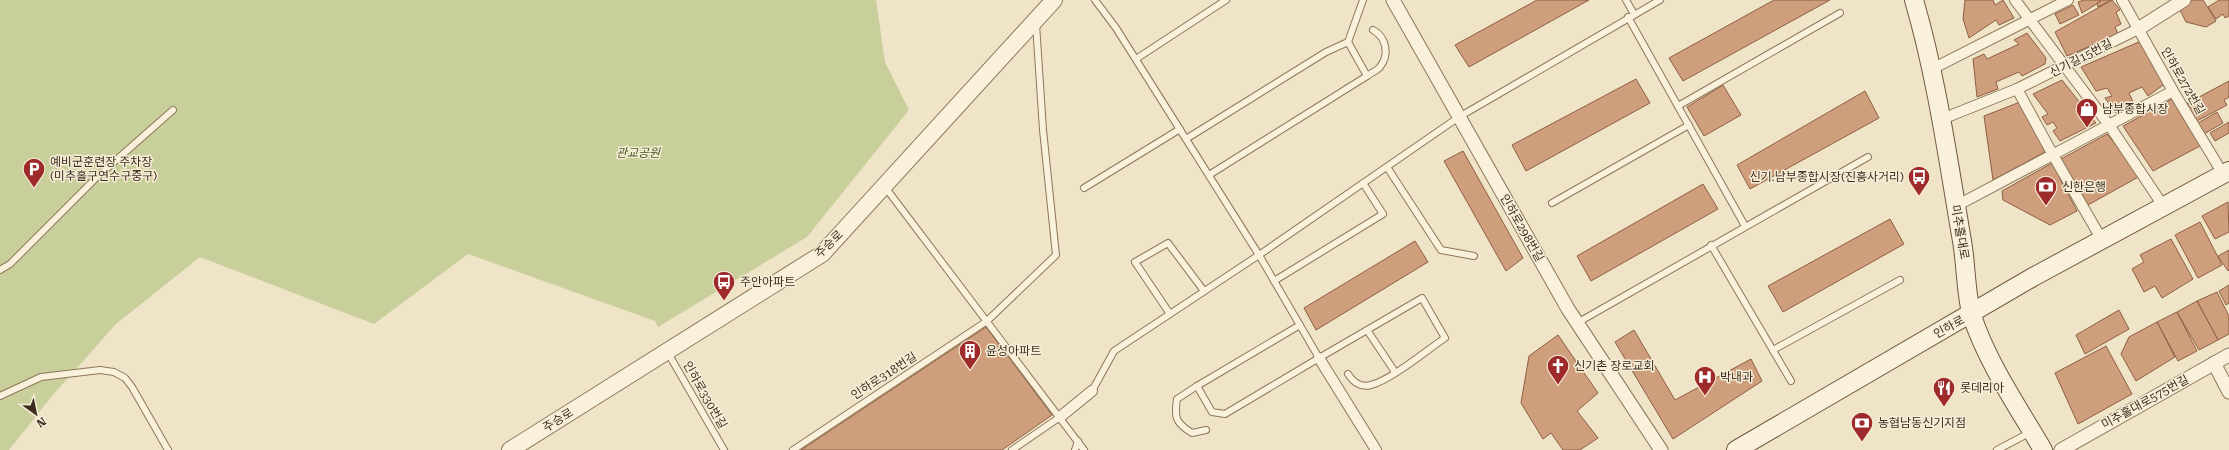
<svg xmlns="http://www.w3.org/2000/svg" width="2229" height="450" viewBox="0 0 2229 450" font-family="'Roboto Serif','Noto Sans KR',serif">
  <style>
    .green { fill: #c9cf9b }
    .building { fill: #cf9f7d; stroke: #8d5f41 }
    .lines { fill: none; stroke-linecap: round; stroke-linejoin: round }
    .service-casing { stroke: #8d765c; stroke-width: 8 }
    .pedestrian-casing { stroke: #8d765c; stroke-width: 12 }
    .minor-casing { stroke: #8d765c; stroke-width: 15 }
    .tertiary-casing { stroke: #8d765c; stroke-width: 18 }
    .secondary-casing { stroke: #6f573f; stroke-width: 20 }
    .service { stroke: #faf1dc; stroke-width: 6 }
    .pedestrian { stroke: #faf1dc; stroke-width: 10 }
    .minor { stroke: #faf1dc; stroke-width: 13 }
    .tertiary { stroke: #faf1dc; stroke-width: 16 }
    .secondary { stroke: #faf1dc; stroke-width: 18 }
    .labels { text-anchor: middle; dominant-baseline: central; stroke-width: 3; stroke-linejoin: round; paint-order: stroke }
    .street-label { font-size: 12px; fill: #3d2e20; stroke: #f7eed8 }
    .poi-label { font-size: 12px; fill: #3d2e20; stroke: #f7eed8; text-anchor: start }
    .park-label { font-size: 12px; font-style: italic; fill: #4d5a26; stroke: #f7eed8 }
  </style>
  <rect width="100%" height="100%" fill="#f0e4c8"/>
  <path class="green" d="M0,0H876L885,62L909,110L807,237L658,327L655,321L468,254L374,324L200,257L116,324L52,396L9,450H0Z"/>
  <g class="building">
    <path d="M1537,0H1589L1469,67L1455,45Z"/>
    <path d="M1774,0H1830L1683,81L1669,58Z"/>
    <path d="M1965,0H1993L1995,5L2003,0L2014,18L1999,25L1996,20L1969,38L1963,19Z"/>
    <path d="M2084,0H2100V2L2082,13L2078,2Z"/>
    <path d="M2100,0H2112L2098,7L2097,3L2100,2Z"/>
    <path d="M2112,0L2120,10L2116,12L2121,24L2115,27L2118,34L2067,56L2055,32Z"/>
    <path d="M2188,0H2203L2216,21L2206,27L2186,22L2178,6Z"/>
    <path d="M2219,0H2229V16L2225,18L2223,14L2216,19L2208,7Z"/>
    <path d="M2073,5L2079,15L2060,24L2055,14Z"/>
    <path d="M2027,33L2046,58L2045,64L2022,76L2019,72L1996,82L1998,89L1977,97L1973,59L1984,54L1987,59L2019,44L2014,40Z"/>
    <path d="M2141,41L2166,83L2148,96L2142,87L2129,93L2133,102L2116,113L2105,98L2112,96L2107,88L2096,91L2081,67Z"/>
    <path d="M1636,79L1650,103L1526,171L1512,145Z"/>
    <path d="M2062,80L2096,123L2060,141L2053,131L2057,128L2053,122L2047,125L2042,117L2048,114L2033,94Z"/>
    <path d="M2229,81V97L2224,100L2227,105L2195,122L2186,104Z"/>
    <path d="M1723,85L1741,115L1704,136L1687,107Z"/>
    <path d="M1865,91L1879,118L1750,189L1737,165Z"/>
    <path d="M2174,98L2200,146L2153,171L2123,126Z"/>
    <path d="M2020,102L2045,152L1993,180L1984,116Z"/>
    <path d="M2217,112L2223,123L2204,134L2198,123Z"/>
    <path d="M2229,122V133L2215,141L2210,133Z"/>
    <path d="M2107,134L2142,175L2088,205L2061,159Z"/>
    <path d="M1463,151L1523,258L1506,271L1444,161Z"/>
    <path d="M2052,163L2077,211L2050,225L2003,200L2002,191Z"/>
    <path d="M1703,184L1718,209L1591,281L1577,256Z"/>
    <path d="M2228,202L2229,232L2215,239L2202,216Z"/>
    <path d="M1890,219L1904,244L1783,312L1768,286Z"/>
    <path d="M2200,222L2222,265L2198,278L2175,235Z"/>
    <path d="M2171,239L2193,279L2162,298L2155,286L2144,292L2132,269L2144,262L2140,255Z"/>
    <path d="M1415,241L1428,262L1316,330L1304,308Z"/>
    <path d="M2229,250V270L2228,271L2218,256Z"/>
    <path d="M2229,285V303L2226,305L2219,291Z"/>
    <path d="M2217,292L2229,316V334L2218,340L2197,301Z"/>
    <path d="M2197,301L2218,340L2199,350L2177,312Z"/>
    <path d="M2119,310L2129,329L2085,354L2076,335Z"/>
    <path d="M2177,312L2197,351L2178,361L2157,322Z"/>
    <path d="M2157,322L2175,357L2136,381L2121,354L2129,337Z"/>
    <path d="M986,327L1052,415L1002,450H801Z"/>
    <path d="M1634,330L1675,400L1751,359L1762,381L1673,439L1615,342Z"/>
    <path d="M1558,335L1598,393L1577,411L1598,438L1580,450H1563L1551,433L1543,439L1521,403L1529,356Z"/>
    <path d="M2106,346L2132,394L2078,424L2055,373Z"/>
  </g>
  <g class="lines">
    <g class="service-casing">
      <g id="service">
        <path d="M1095,0L1116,28L1259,255L1319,358L1422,298L1445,338C1427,350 1391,380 1371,385C1360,388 1353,382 1348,374"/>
        <path d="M1626,0L1634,14"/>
        <path d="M1628,17L1745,226"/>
        <path d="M1136,59L1226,0"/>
        <path d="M1367,76C1371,73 1378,70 1380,67C1390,54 1386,37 1373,30"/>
        <path d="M1678,106L1840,13"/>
        <path d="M1186,139L1326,52L1348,42L1363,0"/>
        <path d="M1387,167L1441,250L1474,256"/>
        <path d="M1209,175L1367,76L1348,42"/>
        <path d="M885,187L1084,450"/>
        <path d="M1084,188L1180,129"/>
        <path d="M1552,203L1689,125"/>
        <path d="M1711,245L1791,381"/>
        <path d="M0,270L10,264L97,177L173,110"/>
        <path d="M1274,281L1383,214L1363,183"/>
        <path d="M1170,314L1135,262L1168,243L1204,291"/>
        <path d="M1577,323L1868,157"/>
        <path d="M1300,325L1197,386L1212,412L1225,414L1319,358"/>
        <path d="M1367,330L1395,372"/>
        <path d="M1773,350L1900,280"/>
        <path d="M668,353L724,450"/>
        <path d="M1197,386L1177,399C1174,418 1176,423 1192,433L1206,430"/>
        <path d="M1092,391L1114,351L1259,255L1459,117L1660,0"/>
        <path d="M0,396L41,377L100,370L114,372L125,378L132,387L168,450"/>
        <path d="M793,450L987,321L1056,255L1043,130L1036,24"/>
        <path d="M1012,450L1060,417"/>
        <path d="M1075,450L1078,441"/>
        <path d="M1997,450L2031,432"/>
      </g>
    </g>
    <g class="pedestrian-casing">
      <g id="pedestrian">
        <path d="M2015,0L2109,125L2164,207"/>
        <path d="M2122,0L2173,91L2223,174"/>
        <path d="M1932,69L2068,0"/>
        <path d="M2017,89L2053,155L2102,240"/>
        <path d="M1942,119L2017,89L2138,29"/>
        <path d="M1956,206L2173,91"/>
        <path d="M1319,358L1376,450"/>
        <path d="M1060,417L1092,391"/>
      </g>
    </g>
    <g class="minor-casing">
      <g id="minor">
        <path d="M1393,0L1568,309L1661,450"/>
        <path d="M2138,29L2184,0"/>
        <path d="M2214,363L2229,392"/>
        <path d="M2061,450L2229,355"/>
      </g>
    </g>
    <g class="tertiary-casing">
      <path id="tertiary" d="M510,450L822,254L1054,0"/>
    </g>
    <g class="secondary-casing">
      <g id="secondary">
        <path d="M1914,0C1937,79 1948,160 1962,241C1966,263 1966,297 1972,316C1988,364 2018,407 2043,450"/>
        <path d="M1736,450L2033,277L2229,171"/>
      </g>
    </g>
    <use href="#service" class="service"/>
    <use href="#pedestrian" class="pedestrian"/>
    <use href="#minor" class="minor"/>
    <use href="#tertiary" class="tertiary"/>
    <use href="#secondary" class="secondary"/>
  </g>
  <defs>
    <g id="shop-pin" transform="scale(1.15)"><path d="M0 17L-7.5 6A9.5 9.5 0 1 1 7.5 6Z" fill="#9e2a2b" stroke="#f7eed8"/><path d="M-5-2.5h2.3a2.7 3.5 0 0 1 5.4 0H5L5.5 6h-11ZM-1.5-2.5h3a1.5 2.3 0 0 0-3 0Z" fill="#fff"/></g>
    <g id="parking-pin" transform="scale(1.15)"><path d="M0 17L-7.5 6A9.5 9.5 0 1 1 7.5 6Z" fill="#9e2a2b" stroke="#f7eed8"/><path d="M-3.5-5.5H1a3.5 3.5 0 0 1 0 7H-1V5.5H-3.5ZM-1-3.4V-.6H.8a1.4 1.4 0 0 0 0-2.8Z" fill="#fff"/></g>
    <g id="bus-pin" transform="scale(1.15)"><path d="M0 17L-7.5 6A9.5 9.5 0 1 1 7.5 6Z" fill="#9e2a2b" stroke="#f7eed8"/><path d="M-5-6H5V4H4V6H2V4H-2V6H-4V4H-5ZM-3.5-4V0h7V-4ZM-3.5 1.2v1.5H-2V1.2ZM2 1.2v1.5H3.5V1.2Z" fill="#fff"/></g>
    <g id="bank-pin" transform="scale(1.15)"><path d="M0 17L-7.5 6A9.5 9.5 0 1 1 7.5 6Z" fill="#9e2a2b" stroke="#f7eed8"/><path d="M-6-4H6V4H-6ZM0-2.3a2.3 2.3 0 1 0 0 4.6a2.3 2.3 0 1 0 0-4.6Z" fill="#fff"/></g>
    <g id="building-pin" transform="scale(1.15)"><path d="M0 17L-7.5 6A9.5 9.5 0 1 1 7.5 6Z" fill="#9e2a2b" stroke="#f7eed8"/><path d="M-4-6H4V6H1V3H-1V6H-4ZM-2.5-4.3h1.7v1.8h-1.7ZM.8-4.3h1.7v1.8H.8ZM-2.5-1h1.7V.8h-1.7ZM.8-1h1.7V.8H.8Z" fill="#fff"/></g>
    <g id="church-pin" transform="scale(1.15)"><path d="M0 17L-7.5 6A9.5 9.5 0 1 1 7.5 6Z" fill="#9e2a2b" stroke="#f7eed8"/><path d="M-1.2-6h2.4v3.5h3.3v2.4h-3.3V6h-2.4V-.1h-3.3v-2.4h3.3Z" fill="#fff"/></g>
    <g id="hospital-pin" transform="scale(1.15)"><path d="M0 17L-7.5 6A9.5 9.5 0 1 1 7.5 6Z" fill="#9e2a2b" stroke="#f7eed8"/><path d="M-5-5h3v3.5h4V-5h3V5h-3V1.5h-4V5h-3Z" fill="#fff"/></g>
    <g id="restaurant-pin" transform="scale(1.15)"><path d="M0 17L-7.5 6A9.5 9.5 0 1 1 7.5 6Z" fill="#9e2a2b" stroke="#f7eed8"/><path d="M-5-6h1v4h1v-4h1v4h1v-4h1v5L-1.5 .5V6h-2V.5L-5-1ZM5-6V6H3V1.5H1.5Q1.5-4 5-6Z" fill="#fff"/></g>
  </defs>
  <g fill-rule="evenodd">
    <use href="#shop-pin" x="2087" y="109"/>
    <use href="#parking-pin" x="34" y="169"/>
    <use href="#bus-pin" x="1919" y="177"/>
    <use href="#bank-pin" x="2046" y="187"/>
    <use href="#bus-pin" x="724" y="282"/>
    <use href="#building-pin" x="970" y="351"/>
    <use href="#church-pin" x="1558" y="366"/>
    <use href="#hospital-pin" x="1705" y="377"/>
    <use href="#restaurant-pin" x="1944" y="388"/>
    <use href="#bank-pin" x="1862" y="423"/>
  </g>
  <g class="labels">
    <g class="street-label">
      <text transform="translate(2081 58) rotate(-27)">신기길15번길</text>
      <text transform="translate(2183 81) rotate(60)">인하로272번길</text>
      <text transform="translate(1522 228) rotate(60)">인하로298번길</text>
      <text transform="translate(1960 232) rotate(80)">미추홀대로</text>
      <text transform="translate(829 244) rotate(-44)">주승로</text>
      <text transform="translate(1949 327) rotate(-29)">인하로</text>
      <text transform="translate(884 376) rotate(-33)">인하로318번길</text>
      <text transform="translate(705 395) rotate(60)">인하로330번길</text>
      <text transform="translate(2145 402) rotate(-29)">미추홀대로575번길</text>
      <text transform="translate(558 420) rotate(-32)">주승로</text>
    </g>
    <g class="poi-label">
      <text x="2102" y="109">남부종합시장</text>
      <text x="50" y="162">예비군훈련장 주차장<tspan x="50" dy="14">(미추홀구연수구중구)</tspan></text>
      <text x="1904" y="177" text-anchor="end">신기.남부종합시장(진흥사거리)</text>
      <text x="2062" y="187">신한은행</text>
      <text x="740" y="282">주안아파트</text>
      <text x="986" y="351">윤성아파트</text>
      <text x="1574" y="366">신기촌 장로교회</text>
      <text x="1720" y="377">박내과</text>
      <text x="1960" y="388">롯데리아</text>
      <text x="1878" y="423">농협남동신기지점</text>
    </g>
    <g class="park-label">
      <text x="638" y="153">관교공원</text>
    </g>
  </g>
  <g transform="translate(36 414) rotate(147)" stroke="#f7eed8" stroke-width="3" paint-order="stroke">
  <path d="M0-3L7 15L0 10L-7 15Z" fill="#3d2e20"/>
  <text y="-6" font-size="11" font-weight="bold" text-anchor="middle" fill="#3d2e20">N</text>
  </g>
</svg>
